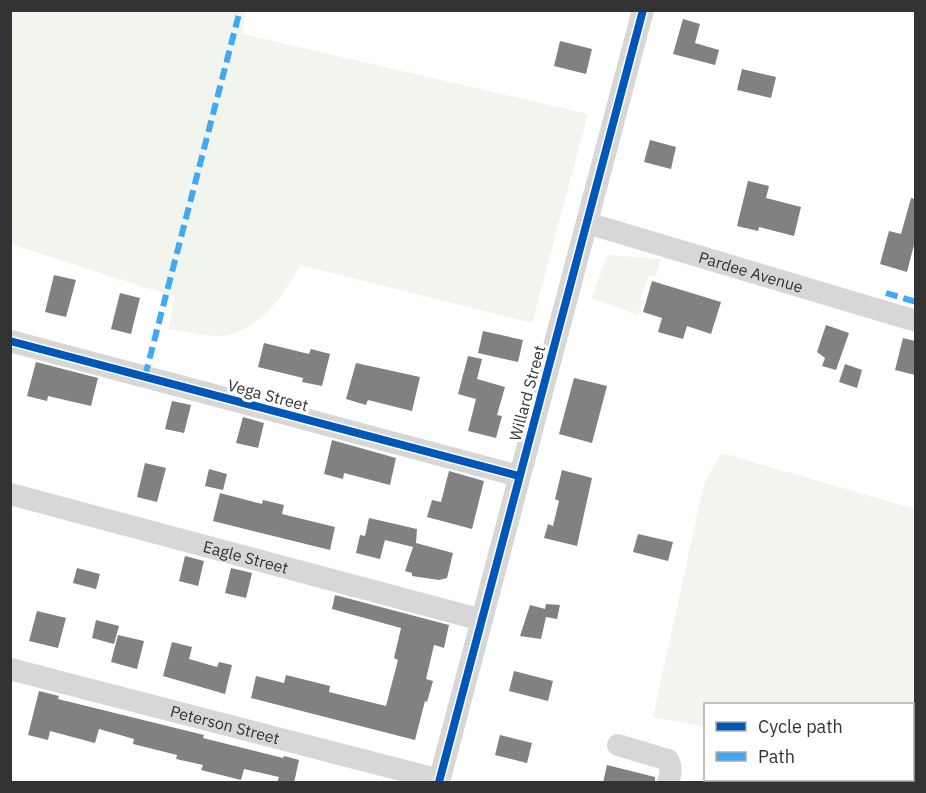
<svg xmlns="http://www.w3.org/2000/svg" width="926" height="793" viewBox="0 0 926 793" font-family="'IBM Plex Sans',sans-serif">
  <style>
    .green { fill: #f1f5ed }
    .building { fill: #818181 }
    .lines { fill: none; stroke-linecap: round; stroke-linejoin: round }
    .minor { stroke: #d7d7d7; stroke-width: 22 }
    .quiet { stroke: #3fa9f5; stroke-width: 6; stroke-dasharray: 12 6; stroke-linecap: butt }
    .cycleway-casing { stroke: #fff; stroke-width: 11 }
    .cycleway { stroke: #0057b8; stroke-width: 8 }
    .labels { text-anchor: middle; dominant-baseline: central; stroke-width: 6; stroke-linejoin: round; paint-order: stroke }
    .street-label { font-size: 16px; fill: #333; stroke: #fff }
  </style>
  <rect width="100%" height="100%" fill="#fff"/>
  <g class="green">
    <path d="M11,10L246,11L242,34L588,114L532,323L300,265C286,294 258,331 224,336C209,338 184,331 168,329L175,297L11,244Z"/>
    <path d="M607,255L661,259L656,276L649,275L640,299L644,301L638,315L592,298Z"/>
    <path d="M721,453L915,509V782H804V780H912V704H706L705,727L653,717L704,484Z"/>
  </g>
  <g class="building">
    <path d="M683,19L700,24L695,43L719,50L715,65L673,54Z"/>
    <path d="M560,41L592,49L586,74L554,66Z"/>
    <path d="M742,69L776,77L771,98L737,90Z"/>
    <path d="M650,140L676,147L671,169L644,162Z"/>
    <path d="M748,181L769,186L766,198L801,207L794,236L759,227L758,231L737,226Z"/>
    <path d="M911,198L915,199V241L907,272L880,264L889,231L901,234Z"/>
    <path d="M54,275L76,280L66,317L45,312Z"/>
    <path d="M652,281L721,302L711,334L687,326L683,339L658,332L662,318L643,312Z"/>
    <path d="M120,293L140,298L131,334L111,329Z"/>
    <path d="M826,325L849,333L836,370L822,366L825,358L817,352Z"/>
    <path d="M483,331L523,340L518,362L478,353Z"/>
    <path d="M903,338L915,341V375L895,370Z"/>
    <path d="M264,343L309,354L311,349L330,354L322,386L302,382L303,378L258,367Z"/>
    <path d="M468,356L482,359L477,379L505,387L497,415L502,416L496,438L468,431L476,399L458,394Z"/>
    <path d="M36,362L98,378L91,406L48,396L47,401L27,396Z"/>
    <path d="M356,363L420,377L412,411L368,400L366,405L346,399Z"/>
    <path d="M845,364L862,370L857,388L839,382Z"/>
    <path d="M574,378L607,386L592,443L559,434Z"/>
    <path d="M172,401L191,405L184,433L165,429Z"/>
    <path d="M243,417L264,423L258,448L236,443Z"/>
    <path d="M332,440L396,458L390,485L344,473L343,479L324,474Z"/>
    <path d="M145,463L166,468L157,502L137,497Z"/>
    <path d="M209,469L227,474L223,490L205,486Z"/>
    <path d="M562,470L592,478L577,546L544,538L548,524L553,526L559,501L555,499Z"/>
    <path d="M449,471L484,481L472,529L427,517L432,500L441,502Z"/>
    <path d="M220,493L262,504L263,500L284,505L282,514L335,527L330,550L213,521Z"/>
    <path d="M369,518L417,529L416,543L453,553L447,578L439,580L412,576V573L405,571L413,547L385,540L380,559L356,553L360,535L365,536Z"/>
    <path d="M638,534L673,542L668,561L633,552Z"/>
    <path d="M185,556L204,561L198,586L179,581Z"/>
    <path d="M77,568L100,574L96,589L73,583Z"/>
    <path d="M231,568L252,573L246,598L225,593Z"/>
    <path d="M335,595L449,625L444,648L434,645L426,679L433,681L427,702L425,701L415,740L251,698L256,676L284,683L286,675L330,686L329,692L386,706L398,660L394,658L401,628L332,609Z"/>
    <path d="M546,604L560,605L557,619L546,617L541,639L520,636L530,605L545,609Z"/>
    <path d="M37,611L66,618L58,648L29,641Z"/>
    <path d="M96,620L119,626L114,644L92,638Z"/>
    <path d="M118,635L144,641L137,669L111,662Z"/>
    <path d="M172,642L192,647L189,659L217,667L219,662L232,665L225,694L163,676Z"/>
    <path d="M514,671L553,681L548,701L509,691Z"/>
    <path d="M39,691L59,696L58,699L204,735L203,738L283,758L284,756L299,760L294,783H277L279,777L244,769L241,780L201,770L203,765L176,759L177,755L133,744L134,739L99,729L95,743L50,731L48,740L28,735Z"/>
    <path d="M500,735L532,743L527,763L495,755Z"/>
    <path d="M607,765L655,777V783H603Z"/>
  </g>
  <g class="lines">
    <g class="minor">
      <path id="s1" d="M587,223L916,321"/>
      <path d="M10,341L519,476"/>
      <path id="s2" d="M10,494L482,620"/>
      <path id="s3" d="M10,669L440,780"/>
      <path d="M618,745L668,760C672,768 671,774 668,782"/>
      <path d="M439,782L643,10"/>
    </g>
    <g class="quiet">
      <path d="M886,293L916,302"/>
      <path d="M145,376L240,10"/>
    </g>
    <g class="cycleway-casing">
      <g id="cycleway">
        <path d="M10,341L519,476"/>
        <path d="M439,782L643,10"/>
      </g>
    </g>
    <use href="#cycleway" class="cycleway"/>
  </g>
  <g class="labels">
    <g class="street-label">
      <text stroke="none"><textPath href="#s1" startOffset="171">Pardee Avenue</textPath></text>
      <text transform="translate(527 393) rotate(-75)">Willard Street</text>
      <text transform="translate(268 395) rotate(15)">Vega Street</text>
      <text stroke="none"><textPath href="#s2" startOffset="244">Eagle Street</textPath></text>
      <text stroke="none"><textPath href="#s3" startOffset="222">Peterson Street</textPath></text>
    </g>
  </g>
  <rect width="926" height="793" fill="none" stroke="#333333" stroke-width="24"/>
  <rect x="704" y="703" width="210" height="78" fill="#ffffff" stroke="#adadad" stroke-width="1.5"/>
  <rect x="716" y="722" width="30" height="9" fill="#0057b8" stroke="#adadad" stroke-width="1.5"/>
  <text x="758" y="733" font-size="18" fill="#333333">Cycle path</text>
  <rect x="716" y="752" width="30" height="9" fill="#3fa9f5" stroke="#adadad" stroke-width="1.5"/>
  <text x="758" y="763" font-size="18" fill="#333333">Path</text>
</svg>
